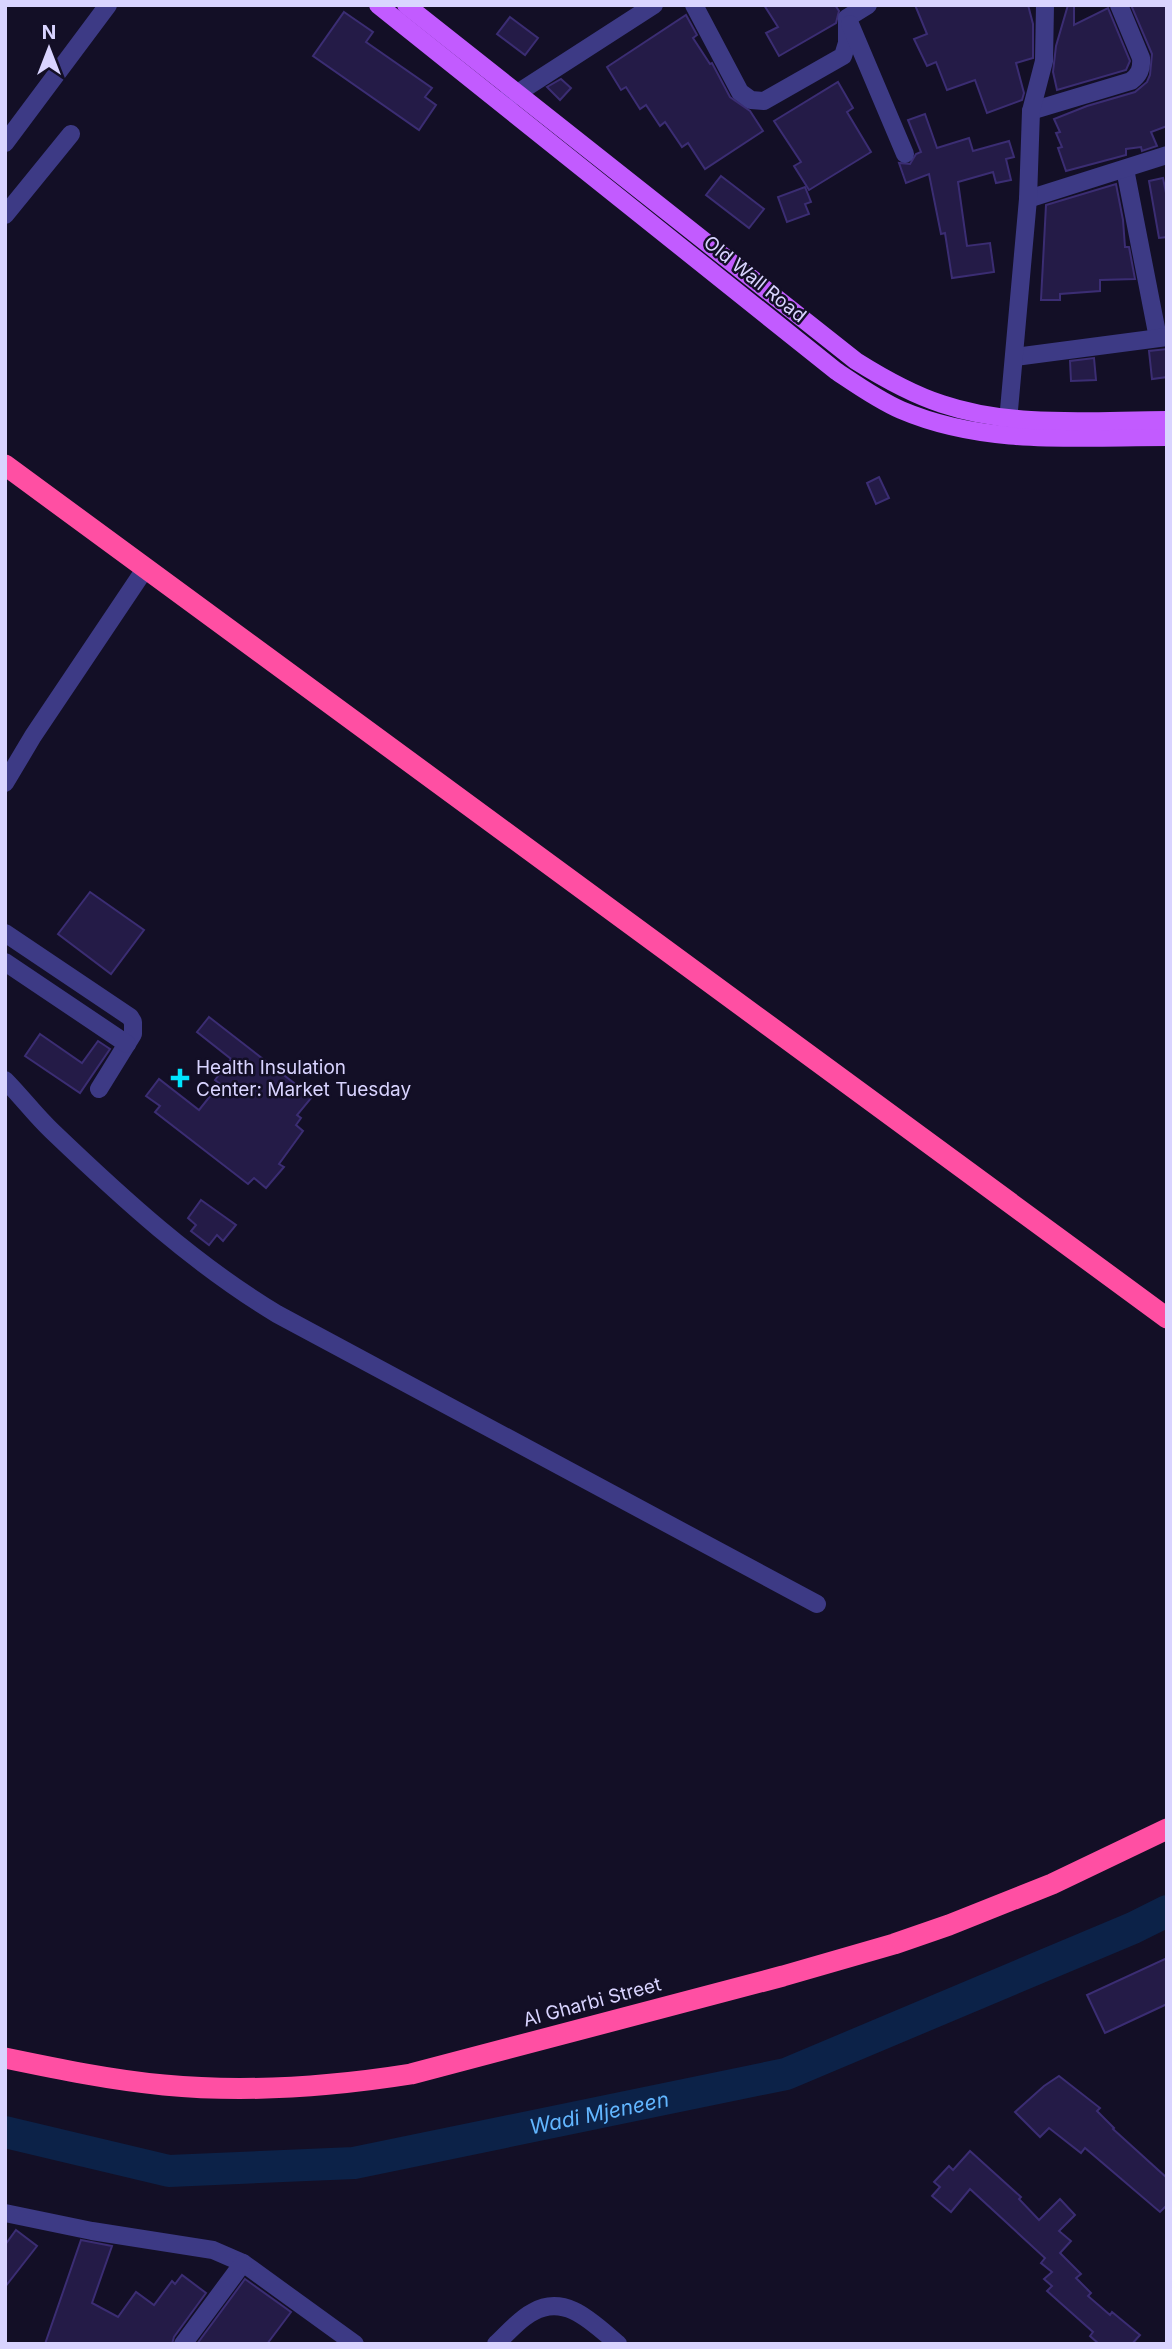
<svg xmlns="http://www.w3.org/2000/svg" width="1172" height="2349" viewBox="0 0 1172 2349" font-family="Inter,sans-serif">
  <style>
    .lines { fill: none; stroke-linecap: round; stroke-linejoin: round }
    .river { stroke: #0c2248; stroke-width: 32 }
    .building { fill: #241b47; stroke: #3b2d73; stroke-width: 2 }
    .minor { stroke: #3d3a85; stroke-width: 18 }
    .major { stroke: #c25bff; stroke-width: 18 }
    .highway { stroke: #ff4fa3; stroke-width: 21 }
    .poi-dot { fill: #00e5ff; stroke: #130f26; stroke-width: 2.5 }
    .labels { text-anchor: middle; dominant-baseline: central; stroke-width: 5; stroke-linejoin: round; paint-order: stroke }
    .street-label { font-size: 19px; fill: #d9d4ff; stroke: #130f26 }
    .poi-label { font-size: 19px; fill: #d9d4ff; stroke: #130f26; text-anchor: start }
    .water-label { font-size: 21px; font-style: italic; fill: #62b6ff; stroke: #130f26 }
  </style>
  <rect width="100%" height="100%" fill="#130f26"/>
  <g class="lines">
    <path class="river" id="s1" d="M5,2132L169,2171L354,2163L786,2074L1133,1928L1167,1911"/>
  </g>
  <g class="building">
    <path d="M764,5H835L839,11L836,23L779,56L766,33L778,27Z"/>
    <path d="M915,5H1028L1033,24V58L1016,63L1024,93L1022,100L987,113L975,80L947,90L936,62L927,66L914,39L927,34Z"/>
    <path d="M1068,5H1074V25L1108,8L1130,61L1126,70L1057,90L1053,72L1056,46Z"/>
    <path d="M1131,5H1167V126L1151,132L1157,146L1142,151L1141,147L1126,149V155L1066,171L1058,148L1062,147L1056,133L1060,132L1054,119L1087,106L1135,92L1147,82L1150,75L1152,54Z"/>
    <path d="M344,12L373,32L366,42L432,88L425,97L436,105L419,130L313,56Z"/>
    <path d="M686,15L697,35L693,38L710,64L712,63L730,97L750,111L763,131L705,169L688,143L682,147L665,122L660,126L646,105L640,109L626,87L621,90L607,67Z"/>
    <path d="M510,17L538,38L525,55L497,34Z"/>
    <path d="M561,79L571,88L560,100L547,87Z"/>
    <path d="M838,82L853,108L847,112L871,152L809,190L794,166L801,162L774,121Z"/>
    <path d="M925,114L937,148L969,138L973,151L1009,141L1014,157L1006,159L1011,180L996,183L993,172L958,182L967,246L990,243L994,272L952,278L945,233L941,234L929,174L906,183L899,163L910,164L916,154L921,152L908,120Z"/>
    <path d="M721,176L764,209L749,228L706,195Z"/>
    <path d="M1163,178L1167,198V237L1159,238L1149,181Z"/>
    <path d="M1116,184L1123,220L1125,247H1129L1135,279L1100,280V291L1060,294V300H1041L1046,205Z"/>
    <path d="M805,187L811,202L805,204L809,214L787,222L778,197Z"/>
    <path d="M1167,349V377L1152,379L1149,351Z"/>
    <path d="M1094,358L1096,380L1071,381L1070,361Z"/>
    <path d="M879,477L889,498L876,504L867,483Z"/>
    <path d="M90,892L144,930L111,974L58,934Z"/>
    <path d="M209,1017L312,1097L297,1115L301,1118L296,1125L303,1131L279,1164L284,1167L266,1188L254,1178L248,1184L155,1112L160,1106L146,1096L159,1079L199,1110L220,1084L215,1080L231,1059L197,1032Z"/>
    <path d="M40,1034L82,1063L98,1041L110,1049L80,1093L25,1056Z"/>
    <path d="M201,1200L236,1225L223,1241L217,1235L209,1245L191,1231L196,1225L188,1218Z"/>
    <path d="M1167,1958V2004L1105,2033L1087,1995Z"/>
    <path d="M1059,2076L1100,2108L1097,2111L1114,2128L1113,2129L1167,2178V2205L1160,2212L1085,2148L1081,2153L1049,2128L1040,2137L1015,2112L1044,2086Z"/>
    <path d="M970,2151L1021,2197L1019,2199L1039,2220L1060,2199L1075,2215L1059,2231L1071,2241L1060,2253L1081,2274L1076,2278L1091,2293L1088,2296L1110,2315L1112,2312L1140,2335L1132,2344H1099L1090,2336L1093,2332L1047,2291L1052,2286L1044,2279L1052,2272L1041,2263L1045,2258L970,2189L951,2212L932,2196L940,2187L934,2182L949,2166L953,2170Z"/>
    <path d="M16,2230L37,2246L5,2287V2245Z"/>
    <path d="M81,2240L112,2246L92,2303L118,2317L136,2292L154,2305L172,2281L175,2284L182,2275L206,2293L174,2337L172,2344H45Z"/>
    <path d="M245,2279L291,2312L267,2344H197Z"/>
  </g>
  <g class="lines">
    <g class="minor">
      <path d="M694,5L740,92L751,100L764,101L843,56L847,43V18L868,5"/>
      <path d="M850,24L905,154"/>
      <path d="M500,102L516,94L654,5"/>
      <path d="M1031,111L1131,81C1139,75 1142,69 1141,58L1119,5"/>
      <path d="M5,143L108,5"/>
      <path d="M1125,169L1158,338"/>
      <path d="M1028,199L1167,155"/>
      <path d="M5,215L71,134"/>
      <path d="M1015,357L1167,337"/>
      <path d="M1007,432L1028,199L1031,111L1044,61L1045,5"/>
      <path d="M5,783L33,736L145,569"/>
      <path d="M5,933L130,1017L133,1022V1034L99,1089"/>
      <path d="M5,962L127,1044"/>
      <path d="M5,1080C21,1096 35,1115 52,1131C122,1198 194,1264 277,1314L817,1604"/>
      <path d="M5,2213L92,2231L213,2250L243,2263L355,2344"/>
      <path d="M183,2344L243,2263"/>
      <path d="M496,2344C507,2334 519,2319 533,2312C566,2293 594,2324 618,2344"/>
    </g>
    <g class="major">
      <path d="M378,5L836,371C857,385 878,400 901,410C985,446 1078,437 1167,437"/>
      <path d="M406,5L856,361C883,378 911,394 942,404C1013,428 1093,420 1167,420"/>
    </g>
    <g class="highway">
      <path d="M5,465L1167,1318"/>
      <path d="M5,2058C58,2069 111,2080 164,2085C247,2093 329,2087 411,2074L783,1976L894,1944L949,1925L1052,1884L1167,1829"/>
    </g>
  </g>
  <path class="poi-dot" d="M176.5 1067.5h7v7h7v7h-7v7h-7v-7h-7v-7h7z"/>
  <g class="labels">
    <g class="street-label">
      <text transform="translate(755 279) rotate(39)">Old Wall Road</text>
      <text transform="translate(592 2002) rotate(-15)">Al Gharbi Street</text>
    </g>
    <g class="poi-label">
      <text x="196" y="1067">Health Insulation<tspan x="196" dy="22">Center: Market Tuesday</tspan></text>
    </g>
    <g class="water-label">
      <text stroke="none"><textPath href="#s1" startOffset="604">Wadi Mjeneen</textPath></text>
    </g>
  </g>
  <rect width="1172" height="2349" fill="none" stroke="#d9d4ff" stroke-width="14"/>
  <g transform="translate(49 49)" stroke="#130f26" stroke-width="5" paint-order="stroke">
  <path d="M0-5L12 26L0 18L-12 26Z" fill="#d9d4ff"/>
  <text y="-10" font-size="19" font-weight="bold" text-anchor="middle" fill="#d9d4ff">N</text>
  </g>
</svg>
